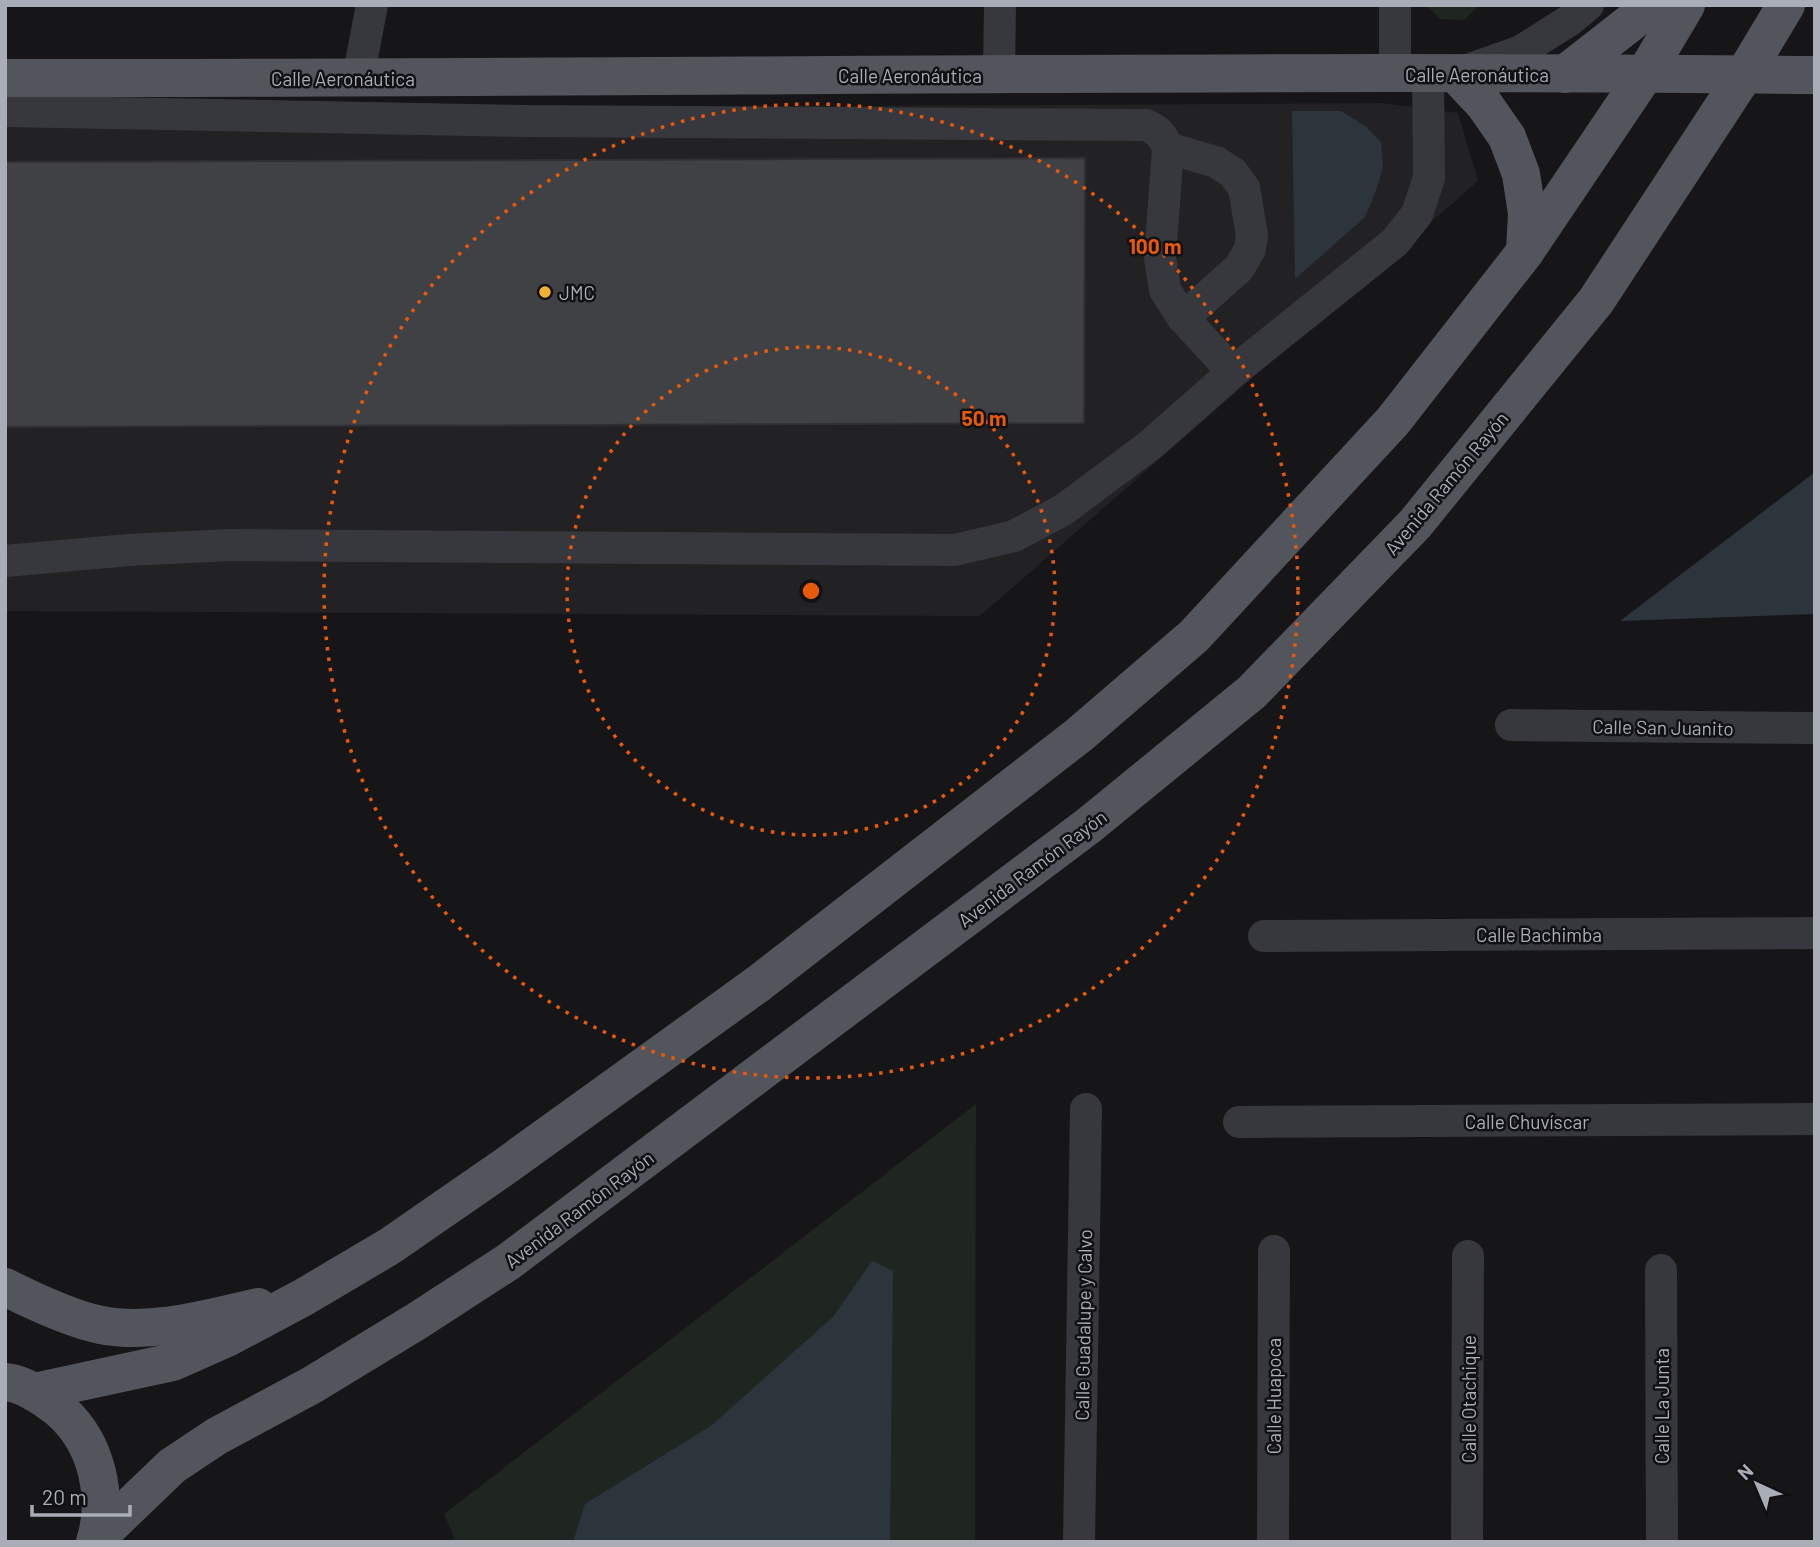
<svg xmlns="http://www.w3.org/2000/svg" width="1820" height="1547" viewBox="0 0 1820 1547" font-family="Barlow,sans-serif">
  <style>
    .built { fill: #222225 }
    .green { fill: #1e261f }
    .water { fill: #2c353c }
    .building { fill: #404145; stroke: #303034; stroke-width: 2 }
    .lines { fill: none; stroke-linecap: round; stroke-linejoin: round }
    .minor { stroke: #37383d; stroke-width: 32 }
    .major { stroke: #53555c; stroke-width: 38 }
    .ring { fill: none; stroke: #e8590c; stroke-width: 3.5; stroke-dasharray: 3.5 7 }
    .poi-dot { fill: #f2b134; stroke: #111113; stroke-width: 2.5 }
    .labels { text-anchor: middle; dominant-baseline: central; stroke-width: 5; stroke-linejoin: round; paint-order: stroke }
    .street-label { font-size: 19px; fill: #a8adb8; stroke: #111113 }
    .poi-label { font-size: 19px; fill: #a8adb8; stroke: #111113; text-anchor: start }
    .centre { fill: #e8590c; stroke: #111113; stroke-width: 3.5 }
    .ring-label { font-size: 21px; text-anchor: middle; font-weight: bold; fill: #e8590c; stroke: #111113; stroke-width: 5; stroke-linejoin: round; paint-order: stroke }
  </style>
  <rect width="100%" height="100%" fill="#161618"/>
  <path class="built" d="M1382,103L1458,113L1478,181L980,616L5,611V111Z"/>
  <g class="green">
    <path d="M1426,5H1480L1464,20L1440,19Z"/>
    <path d="M976,1104L975,1542H456L444,1514Z"/>
  </g>
  <g class="water">
    <path d="M1292,111H1341L1365,126L1381,142L1383,168L1375,193L1365,217L1295,279Z"/>
    <path d="M1815,472V614L1620,621Z"/>
    <path d="M872,1261L893,1271L890,1542H573L585,1504L712,1425L833,1317Z"/>
  </g>
  <path class="building" d="M1085,158L1084,423L5,427V162Z"/>
  <g class="lines">
    <g class="minor">
      <path d="M1395,5V73"/>
      <path d="M1470,69L1521,51L1570,20L1588,5"/>
      <path d="M999,75L1000,5"/>
      <path d="M358,78L372,5"/>
      <path d="M5,111L526,121L1146,125C1158,130 1163,136 1168,148L1160,258L1165,290L1183,318L1233,372"/>
      <path d="M1168,148L1216,162L1233,173L1244,188L1252,235L1250,249L1239,268L1183,318"/>
      <path d="M5,561L129,550L229,545L955,550L1014,536L1063,510L1149,446L1233,372L1395,242L1417,214L1429,178L1428,73"/>
      <path d="M1511,725L1815,728"/>
      <path d="M1264,936L1815,933"/>
      <path d="M1239,1122L1815,1119"/>
      <path d="M1661,1270L1662,1542"/>
      <path d="M1079,1542L1086,1109"/>
      <path d="M1273,1542L1274,1251"/>
      <path d="M1467,1542L1468,1256"/>
    </g>
    <g class="major">
      <path d="M1456,74L1484,104L1507,137L1521,174L1527,213L1525,252"/>
      <path d="M1565,74L1653,5"/>
      <path d="M5,78C608,79 1212,69 1815,75"/>
      <path d="M5,1287C33,1301 71,1319 101,1325C153,1335 208,1318 258,1307"/>
      <path d="M5,1382C19,1383 33,1391 45,1399C50,1403 57,1407 62,1412C97,1444 109,1497 95,1542"/>
      <path d="M34,1392L173,1362L227,1338L304,1297L390,1246L507,1165L758,984L1079,735L1194,636L1393,421L1525,252L1645,74L1686,5"/>
      <path d="M96,1539L172,1466L217,1436L312,1385L417,1321L508,1262L1088,826L1252,692L1415,524L1596,301L1744,75L1786,5"/>
    </g>
  </g>
  <g class="ring">
    <circle cx="811" cy="591" r="244"/>
    <circle cx="811" cy="591" r="487"/>
  </g>
  <circle class="poi-dot" cx="545" cy="292" r="7"/>
  <g class="labels">
    <g class="street-label">
      <text x="1477" y="74">Calle Aeronáutica</text>
      <text x="910" y="75">Calle Aeronáutica</text>
      <text x="343" y="78">Calle Aeronáutica</text>
      <text transform="translate(1446 483) rotate(-50)">Avenida Ramón Rayón</text>
      <text transform="translate(1663 727) rotate(1)">Calle San Juanito</text>
      <text transform="translate(1032 868) rotate(-37)">Avenida Ramón Rayón</text>
      <text x="1539" y="934">Calle Bachimba</text>
      <text x="1527" y="1121">Calle Chuvíscar</text>
      <text transform="translate(579 1209) rotate(-37)">Avenida Ramón Rayón</text>
      <text transform="translate(1083 1325) rotate(-89)">Calle Guadalupe y Calvo</text>
      <text transform="translate(1273 1396) rotate(-90)">Calle Huapoca</text>
      <text transform="translate(1468 1399) rotate(-90)">Calle Otachique</text>
      <text transform="translate(1661 1406) rotate(-90)">Calle La Junta</text>
    </g>
    <g class="poi-label">
      <text x="559" y="292">JMC</text>
    </g>
  </g>
  <circle cx="811" cy="591" r="10" class="centre"/>
  <g class="ring-label">
    <text x="1155" y="254">100 m</text>
    <text x="984" y="426">50 m</text>
  </g>
  <rect width="1820" height="1547" fill="none" stroke="#a8adb8" stroke-width="14"/>
  <g transform="translate(1757 1484) rotate(316)" stroke="#111113" stroke-width="5" paint-order="stroke">
  <path d="M0-5L12 26L0 18L-12 26Z" fill="#a8adb8"/>
  <text y="-10" font-size="19" font-weight="bold" text-anchor="middle" fill="#a8adb8">N</text>
  </g>
  <path d="M32 1505v10h98v-10" fill="none" stroke="#a8adb8" stroke-width="3.5"/>
  <text x="42" y="1505" font-size="21" fill="#a8adb8" stroke="#111113" stroke-width="5" paint-order="stroke">20 m</text>
</svg>
